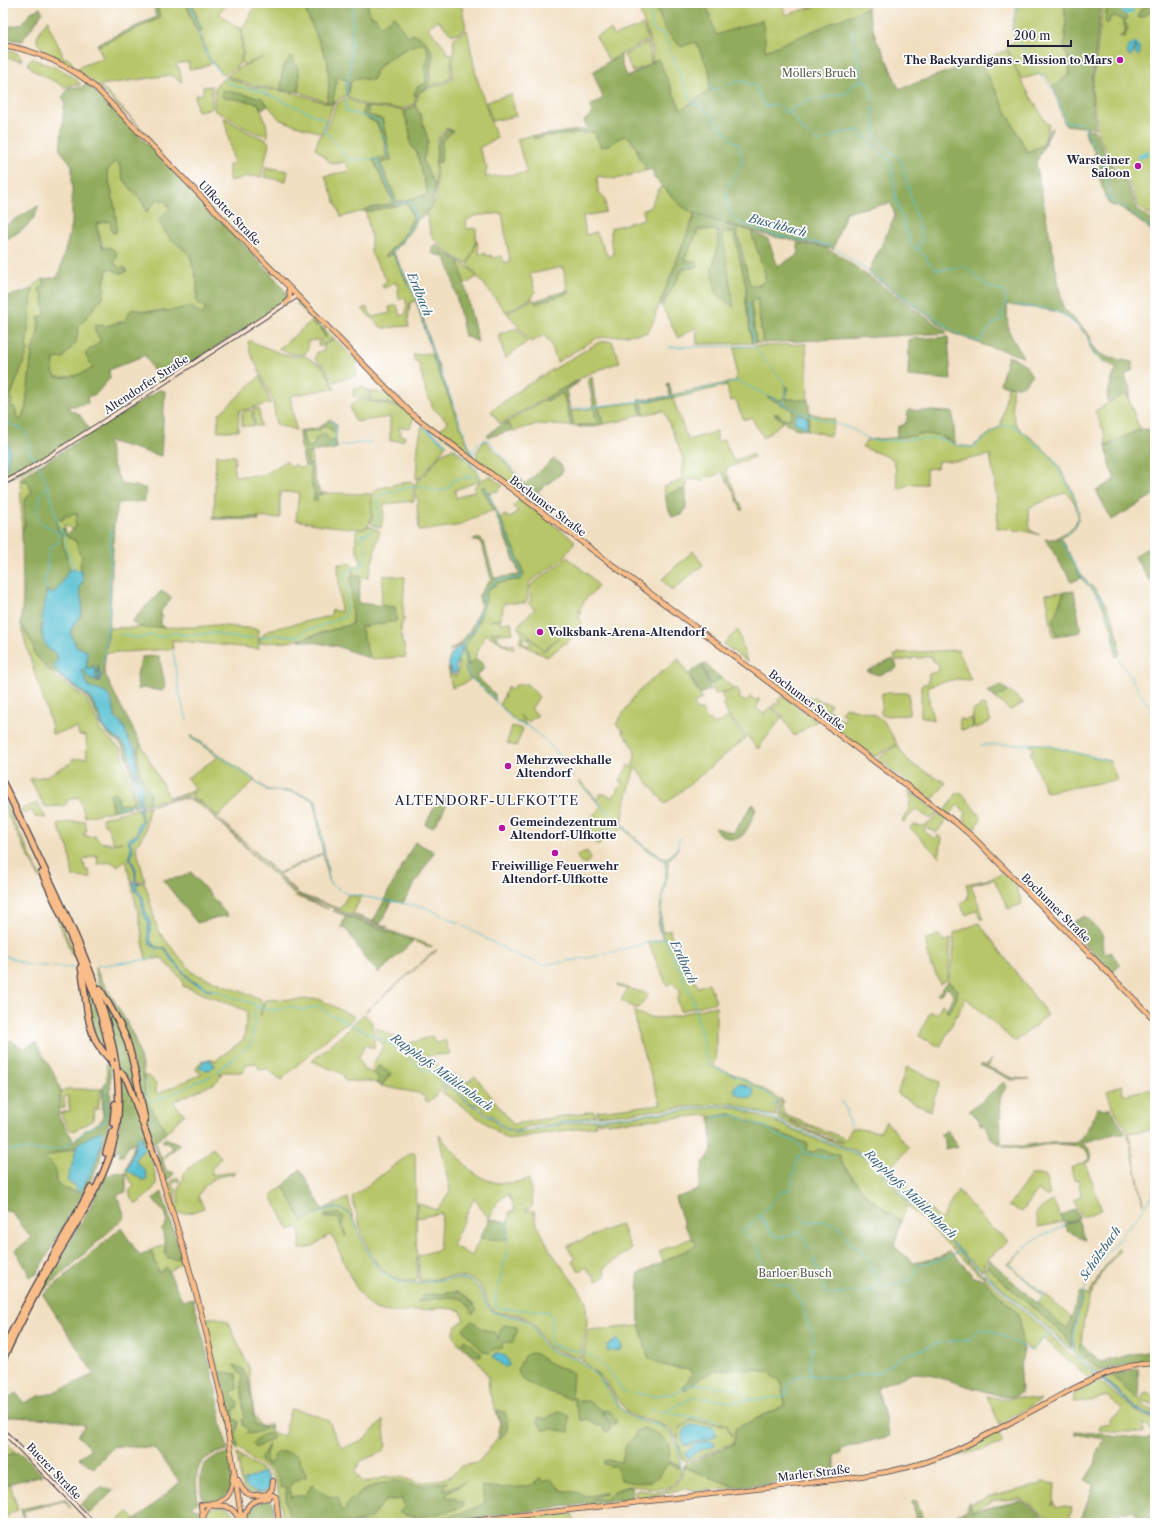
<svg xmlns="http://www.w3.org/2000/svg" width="1158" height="1526" viewBox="0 0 1158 1526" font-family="'Libre Caslon Text',serif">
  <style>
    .green { fill: #b7c668; stroke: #6c7452; fill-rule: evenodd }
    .forest { fill: #91ab5c; stroke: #5a664c; fill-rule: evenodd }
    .water { fill: #56c0d2; stroke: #3c7186 }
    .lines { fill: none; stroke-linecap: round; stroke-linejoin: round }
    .stream { stroke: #56c0d2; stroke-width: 1 }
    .canal { stroke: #56c0d2; stroke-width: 2 }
    .river { stroke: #56c0d2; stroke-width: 4 }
    .secondary-casing { stroke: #413e4f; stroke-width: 5.5 }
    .primary-casing { stroke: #413e4f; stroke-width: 6 }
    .highway-casing { stroke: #413e4f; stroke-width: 8 }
    .secondary { stroke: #fce5cf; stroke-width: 3.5 }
    .primary { stroke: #f8bd88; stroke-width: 4.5 }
    .highway { stroke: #f8bd88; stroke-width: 5.5 }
    .highway-bridge-casing { stroke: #413e4f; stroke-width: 8; stroke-linecap: butt }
    .highway-bridge { stroke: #f8bd88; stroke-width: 5.5 }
    .poi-dot { fill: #b5179e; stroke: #fff; stroke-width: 1.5 }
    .labels { text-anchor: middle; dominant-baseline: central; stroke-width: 3.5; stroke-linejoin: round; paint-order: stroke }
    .poi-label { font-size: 11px; font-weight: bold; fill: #22223b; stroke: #fff; text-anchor: start }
    .park-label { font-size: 11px; fill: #565b4b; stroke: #fff }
    .street-label { font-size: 11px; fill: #22223b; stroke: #fff }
    .water-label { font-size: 12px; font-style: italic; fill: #376177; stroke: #fff }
    .quarter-label { font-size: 13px; letter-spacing: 1px; fill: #22223b; stroke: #fff }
  </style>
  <rect width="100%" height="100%" fill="#fff"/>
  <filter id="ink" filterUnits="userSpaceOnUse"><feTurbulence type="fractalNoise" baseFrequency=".025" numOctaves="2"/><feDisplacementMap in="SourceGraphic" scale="8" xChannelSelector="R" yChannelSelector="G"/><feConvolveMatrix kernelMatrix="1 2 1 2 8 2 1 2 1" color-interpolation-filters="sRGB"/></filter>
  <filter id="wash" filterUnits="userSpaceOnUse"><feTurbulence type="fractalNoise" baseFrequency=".012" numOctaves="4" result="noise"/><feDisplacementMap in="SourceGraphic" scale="16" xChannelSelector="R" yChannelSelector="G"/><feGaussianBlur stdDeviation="0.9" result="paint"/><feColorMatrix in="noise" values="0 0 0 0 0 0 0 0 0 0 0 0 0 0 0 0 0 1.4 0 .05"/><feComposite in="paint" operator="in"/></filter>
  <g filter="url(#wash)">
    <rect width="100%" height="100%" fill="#f1dfc1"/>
    <g class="green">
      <path d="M157,3H186L207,57L211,63L201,68L189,69L188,62L176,64L177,67H179L182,82L171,75L100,85L152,140L100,88L77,70L79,67L103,58L98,46L160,18Z"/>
      <path d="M192,3H223L226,5L219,13L236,27L241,28L242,54L239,65L223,76L208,56L200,32L202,31Z"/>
      <path d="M257,3H302L328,62L329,89L327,102L299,92V71L282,72L281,90L252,85L227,76L237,69L263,57L244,65L241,63L243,55L242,29Z"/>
      <path d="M367,3H461L466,28C462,32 456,35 451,34L438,20L428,28L445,47L448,54L452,55L450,79L422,89C433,83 428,70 433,60L422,38C412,37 389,33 381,26C376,22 378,19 370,15Z"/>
      <path d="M637,3H654L663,23L657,3H782L785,15L828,3H866L873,33L896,200L681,110L658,59L652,62C653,42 643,22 637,3Z"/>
      <path d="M1018,3H1064L1066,24L1064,47L1068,58L1070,74L1053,87L1045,75L1040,74L1021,79L1006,46L1016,41L1012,26Z"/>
      <path d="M1103,3H1154L1155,4V219L1139,207L1129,182L1109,156L1098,135L1092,90Z"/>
      <path d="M48,20L49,26L62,53V56L70,60L75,69C66,63 36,51 37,39C38,32 44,25 48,20Z"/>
      <path d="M643,25L648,40L609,61L596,36L611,30L614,36Z"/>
      <path d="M467,30L476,75L491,122L497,138L479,148L487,168L485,177L527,173L517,139L534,135V138L547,135L548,136L594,132L613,143C618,137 622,135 629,137L637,149L639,159L645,165V171L616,179L597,176L598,191L605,200L606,212L583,216L586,235L596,232L608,257L614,254L611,243V228L644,219L643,210L649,208L661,186L683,207L695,214L656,313C654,320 652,327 646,333L597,338L557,362L551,344L544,335L531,342L507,313L533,299L537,303L568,293L563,267L530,274L535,291L532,298L506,312L468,265L477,241L479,254L485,253L486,256L491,255L492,258L502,256L503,262H510L502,213L474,216L466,221L467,229L476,228C477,240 474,255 466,264L447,252L432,237L426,214L436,201V162H441L442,141L453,131L447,128L440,135L437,141L435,186L423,161L428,141L421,116L415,105L419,93L421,91L452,80L454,38Z"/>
      <path d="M648,42L651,63L633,72L624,55Z"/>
      <path d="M421,43L426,45L429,57L425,67L426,83L414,94L416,97L414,104L402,109L368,106L347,97L351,81L359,78L373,80C374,77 374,73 376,71C383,60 409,46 421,43Z"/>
      <path d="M3,49C11,50 20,52 22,61L3,57Z"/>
      <path d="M1007,50L1022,82L1047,124H1049L1043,146L1027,152L980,60Z"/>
      <path d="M31,58C47,66 69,69 81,85H69L65,88C56,79 31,74 28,63Z"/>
      <path d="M226,77L252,87L294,93L333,105L324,129L321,133L280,120L262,98L222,97L258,103L266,123L268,137L245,128L227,116L215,111L214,109L215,87L217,84Z"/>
      <path d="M337,77L346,79V96L341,98L334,104L333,100Z"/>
      <path d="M212,86V108L209,109L197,111L195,95L203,94V87Z"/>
      <path d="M511,94L516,116L492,121L486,102Z"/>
      <path d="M344,99H348L364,106L363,116L377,123L385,143L387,157L373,160L394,203L366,209L364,211L341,217L325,176L349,171L346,162L332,164L315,148L320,135L326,130L336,105Z"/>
      <path d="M368,107L402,110H406L404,113L409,128L411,145L416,151L420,162L428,195L397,202L380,162L391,160L382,119L367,115Z"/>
      <path d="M224,117L246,131L267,140L269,144L261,177L252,176L229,181V165L234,163Z"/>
      <path d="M114,162H118L124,180L143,203L146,212L158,199L165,201L170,208L181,247L190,255L197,282V302L206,309L202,315L190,306L176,311H139L126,321L106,326H100L96,324L95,331L101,341L88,351L94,368C82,374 69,379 56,377L53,372L54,359L76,342L79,326L103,297L105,280L107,270L110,268C115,272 120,274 126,272L127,270L120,269L114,262V260L110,249L103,248L96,223L111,221L112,232L116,233C118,213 111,191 107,172Z"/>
      <path d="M266,167L288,171L286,181L264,177Z"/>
      <path d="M408,203L413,218L402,239L385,255L387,257L392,252L417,300L410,303L408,322L409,326L382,328L362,309L366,307L373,317L390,313L389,307L397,305L400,316L406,314V307L407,306L405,298L399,299L397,283H393L390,286L383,288L382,284L387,281L371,253V238L366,212Z"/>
      <path d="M736,227L751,231L765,274V281L761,284L750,286Z"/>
      <path d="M699,229L718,231V245L712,270L722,230L734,233L746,286V304L752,343L697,344L696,327L678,338L662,306L683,269L684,260Z"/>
      <path d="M459,261L471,270L477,277L464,285Z"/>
      <path d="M43,279L44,285L39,289L43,296L45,314L44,316L39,317L38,333L32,351L26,406L21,420L17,418L15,408L11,406L10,397L27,353L29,350L26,349L32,288L33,286Z"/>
      <path d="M757,298L763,343H756L750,303Z"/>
      <path d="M310,322L315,326L319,325L326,338L323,327L334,338L319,347L318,342L322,341L320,339L317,340L308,341V348L305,354H291L279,349Z"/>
      <path d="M517,328L528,341L505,359L499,334Z"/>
      <path d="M335,339L359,363L356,365V376L332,382L325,367L315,359L317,352L324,351L323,346Z"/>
      <path d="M250,341L282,354L290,356H305L322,366L325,370L335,389H328L290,396L296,430L277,425L276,423L273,401L251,354L248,342Z"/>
      <path d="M612,341L620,362L588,374L500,424L491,411L522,388L599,342Z"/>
      <path d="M806,344L808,400L786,399L788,388L785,385V396L781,400L767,397L793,410L790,419H784L776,413L775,415L783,422L763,438L759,429H758L752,418L744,420L738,407V403L734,400L730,401L727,385L673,399L672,395L736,381L735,347Z"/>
      <path d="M431,353L473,458L437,431L447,424L448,422L431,406L432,404L426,393L418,361L415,362L413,355Z"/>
      <path d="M260,376L271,403L239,411L238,431H217L219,414Z"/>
      <path d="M1008,386H1013C1011,399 1011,414 1017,426C1029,437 1044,447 1054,460C1059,466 1063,474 1067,481C1078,502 1090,532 1056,538C1061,535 1067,532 1072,528C1083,517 1076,501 1066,492L1028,508L1030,530L1040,535L1025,531L997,528C999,504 994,479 990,455L959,461H938L937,468L926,469V484H911L898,489L895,465L893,459L862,447L867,440L915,436L917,434L938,435L955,443V445L972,447L1001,425Z"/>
      <path d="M363,387L369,391V399L353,396L354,389Z"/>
      <path d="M371,391L390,395L401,406L370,400Z"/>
      <path d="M1126,392L1140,429L1106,446L1104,432L1095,411Z"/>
      <path d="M563,393L571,426L538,424L513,431L507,422L545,400L547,401Z"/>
      <path d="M671,398L673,399L688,440L717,431V441L719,442L723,439L725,441L733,461L752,454L754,457L725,469L743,510H741L735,494L722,472L713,476L703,477V482L696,479H688L686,490H679L665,495L663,487L677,482L682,478L684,460L664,411L644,414L642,402Z"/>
      <path d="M359,399L404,408L414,417L410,428L399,427V430L401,431L400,435L405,436L404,440L390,441V417L355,422L350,406Z"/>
      <path d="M638,402L641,414L621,421L603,424L599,407Z"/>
      <path d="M594,408L597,424L574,426L571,411Z"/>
      <path d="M253,409H259L261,426H255Z"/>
      <path d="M246,410H250L252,411L253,422V426H242V413Z"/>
      <path d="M810,413L835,420L830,436L808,430Z"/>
      <path d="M326,425L333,432H336V440H330L324,434L317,437L314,445L310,447H306L302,431L320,428Z"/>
      <path d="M424,426L447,444L424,474L416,479C417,461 417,443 422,427Z"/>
      <path d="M485,440L521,480L513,487L477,460C475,452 480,446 485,440Z"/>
      <path d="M453,448L472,463L470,466L476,469L480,479L482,480L490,476L503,486L497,492L495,491L489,494L485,486L482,488L494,510L468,520L462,525L419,531L417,504L419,502L416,497V481L425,475L441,454ZM479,481V483L474,487L475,491L456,498L455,490Z"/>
      <path d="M311,452L312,463L309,465L312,486L315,492L313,496L325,493L371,494C371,505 376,526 361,529L321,525L296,520L299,492H280V518L214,517L216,455L235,456L234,476L264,475L286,461L292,467L295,464L300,468L309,465L307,454Z"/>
      <path d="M20,478L22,481H28L32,493C17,502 30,517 22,531Z"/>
      <path d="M410,481L413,483L414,485V501L384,504L383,518L381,528L373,525L371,523C375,512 367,497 376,489Z"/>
      <path d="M520,499L575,541L563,559L530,582C526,589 530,596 526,603H504L501,619L488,621L500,620V623L511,622L513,633L501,634V632L490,633H499L498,638L494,635L493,636L505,644L507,643V645L509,646L513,644L514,645L513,650L486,634L475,657L477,659L468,665L467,655L464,646L476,629L487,591L497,583L522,579L515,550L500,518L506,515L508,518L514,516L513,514L518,512L513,506Z"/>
      <path d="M75,512L78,514L76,527L72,530L65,524V529H63L68,538L73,539L77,544L82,556L81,570L70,569L63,545L62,533L58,531L59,529L56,518L61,520L64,519V516Z"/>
      <path d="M369,526L380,531L368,578L354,576L353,567L360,565L361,561L356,549V531C360,528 365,530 369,526Z"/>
      <path d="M693,551L703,565L672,591L662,579Z"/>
      <path d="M567,557L591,577L598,586L592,594L587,597L578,612L581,611L579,616L582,628L568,641L547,657L520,643V637L523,639L522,643L529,646L531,643L528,640L530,638L544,651L559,637L543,650L523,629L529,636L528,639L522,637L521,630H519V624L535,609L528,603L531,600L530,588L532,584L561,563Z"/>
      <path d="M352,563V624L289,642L260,643V638L268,631V630L330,616L332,610L341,612L338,564Z"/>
      <path d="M1079,572L1089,585C1099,587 1115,622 1117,632C1119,640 1119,647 1119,655L1116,657L1113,631L1099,597L1081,578Z"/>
      <path d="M383,575L405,577L403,608L404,621H402V625H401L402,643L404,644L406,657L371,659L368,654L361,627L396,621L395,607L381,606Z"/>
      <path d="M1064,592L1053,621L1057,636H1053L1046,594Z"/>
      <path d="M21,624L34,647V653L45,666L46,671L50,670L56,677L86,699L102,733L121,749L133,798L132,803L119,806L110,794L112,811L85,817L79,797L67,800V803L64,806L45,807L30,779L47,776L72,762V759L87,758L86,736L79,735L77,728L52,734V727L26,645Z"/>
      <path d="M214,625L258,629L259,649L172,640L173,649L105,653L109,628L196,627Z"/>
      <path d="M738,630L747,662L723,644Z"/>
      <path d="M461,649L465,655V669L470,680L463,684L452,688L448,667L452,675L455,676L457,675L459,664L457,663Z"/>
      <path d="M958,650L971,680L956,679L928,686L929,701L933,720L921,716V687L923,684H928L929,674L939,671L938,663L934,662L931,656L920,658L913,657V659L896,661L894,655H898V653Z"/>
      <path d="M679,659L702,699L694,703L697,711L701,709L706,717L713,725L728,717L746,738L665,804L635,767L626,800L622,824L645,847L666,859L679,847L668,861V872L661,903V928L663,932L671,930L670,933L698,987L709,983L716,1002L680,1011L677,998L680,996L679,992L681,990L678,987L677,988L672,982L667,986L649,944L646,943L663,939L658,927L666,870L664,860L645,849L623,828L615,833L609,827L595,839L593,837L588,839L582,829L601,806L579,783L580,781L597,800L600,794H605L612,798L623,783L619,781L628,765L632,767C639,750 632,744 622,732H624L616,724L633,698L645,685Z"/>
      <path d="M721,678L734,688L732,690L715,694L712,684Z"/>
      <path d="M527,684L539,697L531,709L538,715L528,722L524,720L520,715L526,725C514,722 508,713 500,704L503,697H505L504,695L508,686L509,690L516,685Z"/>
      <path d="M737,688L740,695L739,698L746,702L751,696L756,701L758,698L760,701L756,708L764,714L770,707L782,717L758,749L728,715L723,703L725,702L721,694Z"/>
      <path d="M782,688L796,692L831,704L821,718Z"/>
      <path d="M1009,691L1024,703L1010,710L995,698Z"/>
      <path d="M882,693H909V715L883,716L881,714Z"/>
      <path d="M782,696L817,721L794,736L781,714L772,707L775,703L778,705L780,704V702L777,701Z"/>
      <path d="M984,705L991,721L977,728L974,727L972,710L979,708V706Z"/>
      <path d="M845,707L871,713L883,720L897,744L875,757L822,718L829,710L843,721L846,716L841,713Z"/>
      <path d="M972,718L973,728L961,730L959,719L965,720Z"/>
      <path d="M512,726L523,729L516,746L507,743Z"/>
      <path d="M191,735L255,780L218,817L200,801L191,797V796L194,793L193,792L188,796H179L149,803C151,790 143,785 140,773C138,765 136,751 141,744L169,797L181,795L196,790L187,778L218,757L190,737Z"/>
      <path d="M1030,744H1041L1110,761L1117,780L1046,792L1030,752L1034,750Z"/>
      <path d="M897,745L907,759L915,766L946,783L933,799L927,797L877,759Z"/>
      <path d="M255,781L268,790L292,791L315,799L316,801L330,884L323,854L279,874L299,894L340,909L348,895L361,897L353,914L388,927L387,928L299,895L220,819L278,873L323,853L314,800L292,792L268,791Z"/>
      <path d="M909,790L939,814L930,819L916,809L904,822L902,821C908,811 913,802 909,790Z"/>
      <path d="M959,792L966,798L981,818L976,827L969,829L963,825L966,821L964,817L966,813L958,805L949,814L944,811L957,793Z"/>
      <path d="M3,798L41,878L40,879L8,816L3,803Z"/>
      <path d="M176,798H189L201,803L248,848L247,849C233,836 203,801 185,799C173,798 161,803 149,806L145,832L136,847L145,881H131L126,860L117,866L112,862L98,864L97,855L83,860L86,871L89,870L91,878L73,877L69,850L58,826L59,823L85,821L87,831L84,833V836L87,835V837L95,836L102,843L110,842V844L108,845L122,842L113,843L111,835L106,824H104L102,818Z"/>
      <path d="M38,803L46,818L35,817L32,811L22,813L20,809Z"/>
      <path d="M942,814L947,819L936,833L926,827L924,831L935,839L937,838L938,835L942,839L939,857L910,828L912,825L924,826Z"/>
      <path d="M609,828L613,833L598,846L594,841Z"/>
      <path d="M248,850H249L297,895L329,909L297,897Z"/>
      <path d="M587,851L591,858L586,864L585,862L582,864L576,855Z"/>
      <path d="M1005,872C1008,874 1011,876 1013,879C1014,881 1022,901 1022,904L1008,909L994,879L971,885L984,919H981L977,910L966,915L960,904L967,899L968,890L966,884L986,880Z"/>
      <path d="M131,883H145L158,931L193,973L261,999V1001L263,1002L260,1015H261L265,1000L319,999L353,1016V1018L346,1025L344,1024L341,1026L281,1080L268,1069L259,1070L257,1063L246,1064L244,1072H224L219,1074L222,1076L215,1083L173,1102L185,1115H183L167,1132L145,1098L144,1075L149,1077L156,1083V1092L157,1094L202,1074L196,1070C198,1061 206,1057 215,1061L244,1039L247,1011L183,986L182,980L162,958L146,960L139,917Z"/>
      <path d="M51,900L76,957L72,955L50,901Z"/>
      <path d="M334,910L432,946V948L346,916L333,911Z"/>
      <path d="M979,923L1048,1015L1015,1042L966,998L940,1047L919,1036L930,1012L937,1014L942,1004L947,1008V1012L956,998L958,990L948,982L953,955L954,933Z"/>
      <path d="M938,934L945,942L951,938L948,977L946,981L940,984L933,967H931L925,939L934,937Z"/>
      <path d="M436,950H437L365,1012Z"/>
      <path d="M617,985L649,994L637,1009L621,1000L627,990Z"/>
      <path d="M715,1006H716V1059L712,1066L738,1076L776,1096L779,1100L776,1109V1116L765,1114L730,1103L597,1116V1111L661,1104L639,1040L634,1011C652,1021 663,1018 682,1015L681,1014Z"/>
      <path d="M364,1014L372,1022L373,1030L374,1031V1048L365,1045L358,1059L361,1061L363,1069L373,1073V1065L383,1046V1044L377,1039L376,1031L377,1028L408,1044L432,1036L436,1044L445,1040L450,1054L424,1056L450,1075C444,1086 438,1095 428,1102L426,1101L423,1096L418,1093L381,1086L391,1074L379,1079L376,1083L367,1081H345L343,1075L340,1073L312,1061L350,1028L349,1027Z"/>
      <path d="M907,1067L940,1082L930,1111L897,1094Z"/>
      <path d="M453,1074L468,1082L475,1076L513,1124L594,1111L595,1116L567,1121L552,1125L530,1126L517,1131L512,1130L503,1126L493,1116L485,1112L480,1106L469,1102L457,1089L447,1083Z"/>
      <path d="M1123,1085L1122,1092L1126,1095L1146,1089H1151L1155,1102V1129L1129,1133L1143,1205L1128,1134L1111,1103L1107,1091Z"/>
      <path d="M446,1086L455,1090L467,1103L479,1108L486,1116L493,1119L501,1127L515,1133L565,1124L596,1120V1124L594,1125L596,1126L508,1139L442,1092Z"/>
      <path d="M67,1089H102L100,1093L98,1109H94L93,1120L74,1131L69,1129L60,1113L70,1111L68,1096L64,1097L65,1108L61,1109V1091Z"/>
      <path d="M780,1098L783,1101L782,1108L785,1115L846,1139L852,1128L880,1132L886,1121L909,1148L895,1163L890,1166L889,1168L912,1192L909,1201L903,1192L867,1156L782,1121L778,1117V1113C787,1121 833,1143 843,1142L783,1117L778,1110L781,1101Z"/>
      <path d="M725,1106C743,1107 758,1118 776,1121V1124H778V1121L781,1124L820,1141L841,1147L865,1158L900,1193L908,1203L901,1221L866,1195L839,1159L841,1157L810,1152L807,1149L808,1144L731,1114L710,1117L708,1115L608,1123L607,1121L598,1123L597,1120Z"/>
      <path d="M139,1131H141C145,1141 158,1176 156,1184C154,1189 141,1202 136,1204L131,1198L129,1191L134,1186L128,1177L126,1170Z"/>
      <path d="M439,1135L471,1171C491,1185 506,1186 529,1179L533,1205L529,1209H525V1211H534L536,1222L550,1250L586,1300L587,1325L580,1358L548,1347C537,1333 537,1318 514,1314C507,1313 500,1315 494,1310C486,1305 486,1296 482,1289C471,1269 440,1279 422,1281L419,1280L418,1256L439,1249L442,1213L417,1218V1203L437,1210L450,1191ZM508,1194L512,1202L515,1211L509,1212L507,1240L480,1238L472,1256L452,1245L474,1198L489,1219L497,1202Z"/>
      <path d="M76,1148L79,1161V1192L65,1189L56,1182L55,1168L45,1157Z"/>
      <path d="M213,1148L221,1157L211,1170L213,1173L212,1175L235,1172L233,1174C213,1177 209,1179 198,1196L204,1208L189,1213L175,1214L167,1185L177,1177L179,1179V1182L175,1180L172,1186L176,1189L175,1196L176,1203H179C177,1194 178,1185 184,1178L183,1176L186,1171Z"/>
      <path d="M414,1152L415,1153L417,1279L415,1281C372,1286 360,1228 352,1197L411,1153Z"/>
      <path d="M1085,1162L1102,1210L1082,1217L1073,1200L1081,1196L1078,1179L1074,1180L1071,1168Z"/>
      <path d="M1031,1175H1045L1050,1195L1046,1196L1038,1190L1022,1212L1009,1206Z"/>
      <path d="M283,1186L303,1222L324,1209L348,1198L353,1218C345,1208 336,1205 325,1210C331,1209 337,1208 343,1210C354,1215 357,1227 361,1237C370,1260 384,1280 410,1283C425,1283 457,1275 470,1281C485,1287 481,1303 493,1311C501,1317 513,1314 522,1318C540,1326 536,1338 547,1348C552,1353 562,1353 569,1356C577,1359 584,1364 590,1369C599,1376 607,1386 614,1396C617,1402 620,1409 626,1413C634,1420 642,1420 652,1422C668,1426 680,1440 680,1457C680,1464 682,1471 678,1478C667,1498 641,1483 625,1487C617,1489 610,1495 603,1499L422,1523H283C281,1507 280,1480 267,1470C258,1464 249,1460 243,1450L236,1449L204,1315L207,1318H219L228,1322L249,1367L254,1414L260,1426L270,1424L272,1432L284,1436L290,1409C304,1411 317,1415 329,1421L336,1438L343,1448L365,1439L383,1420L386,1446L382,1452L361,1461L355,1471L362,1483L386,1477H401L418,1483L439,1480L451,1476L461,1466L477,1463L487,1452L498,1437L500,1424L489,1391L488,1377L478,1361L458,1343L453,1334L456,1326L464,1320L461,1311C445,1306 431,1309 415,1311C403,1312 388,1314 376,1309C358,1301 341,1256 334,1238L329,1235C319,1242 312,1249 300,1249V1234L299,1227L289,1230L271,1196Z"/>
      <path d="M958,1190L988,1225L1008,1241L988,1259L985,1265L983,1264L985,1267L983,1271L969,1259L911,1201L914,1193L915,1195L941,1220Z"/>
      <path d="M1053,1200L1063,1222L1039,1227L1035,1213Z"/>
      <path d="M910,1204L963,1255L969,1262L982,1274V1277L909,1207Z"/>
      <path d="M621,1224L631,1249L603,1269L606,1275L597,1281L593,1275L592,1276L586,1267L579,1271L572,1261L575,1259L567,1246Z"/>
      <path d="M692,1238L697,1245L663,1262L660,1254V1251Z"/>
      <path d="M165,1245V1254L168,1258L176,1259L181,1257L182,1261L169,1272L166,1269L159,1273L151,1250Z"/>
      <path d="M1118,1249L1120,1250L1101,1274L1091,1296L1089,1295L1100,1273Z"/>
      <path d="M1022,1251L1010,1265L1072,1318L1068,1329C1059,1327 1047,1310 1037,1304L1043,1296L1008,1264Z"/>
      <path d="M987,1266L994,1274L1065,1335L1072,1350L1068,1348L1055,1334L991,1279L985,1271Z"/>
      <path d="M984,1274L990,1282L1047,1332L1071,1355L1095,1374L1088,1378L1043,1338L1032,1351L1022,1343L1019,1314L983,1280Z"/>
      <path d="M1084,1293L1090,1297L1084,1318L1081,1344L1079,1347L1081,1354L1102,1371L1098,1373L1074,1353V1329Z"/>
      <path d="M640,1326L648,1357L663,1365L690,1370L692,1374L683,1388L684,1391C692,1384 702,1376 712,1372C730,1367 750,1371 768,1371L782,1384L785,1405L735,1429L734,1444L733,1443L686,1462L683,1460C682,1451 674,1437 680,1429C682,1426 688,1424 691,1421L726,1425L732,1437L731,1432L726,1424L690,1420L679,1429L677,1438L669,1428L651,1420L636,1417L627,1412L606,1382L582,1360L588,1330Z"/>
      <path d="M1106,1376H1112L1137,1398L1143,1397L1144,1394L1146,1393L1155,1397V1406L1147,1402L1141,1401L1142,1404L1150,1409H1155V1415C1137,1414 1117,1389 1102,1377Z"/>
      <path d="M1098,1380L1136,1411L1143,1415L1155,1419V1430L1150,1431L1149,1427L1143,1424V1433L1098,1430L1100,1425L1109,1423L1111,1418L1118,1415L1122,1410L1107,1396L1088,1401L1073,1402L1074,1394L1093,1384Z"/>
      <path d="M987,1396L1005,1400L1016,1397L1041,1400L999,1424Z"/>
      <path d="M998,1433L1003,1442L1001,1444L958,1456V1453Z"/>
      <path d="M3,1438L16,1453L3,1456Z"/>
      <path d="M237,1453L241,1455V1462L243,1457C256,1470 275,1470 269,1492L252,1494L244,1489L241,1481Z"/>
      <path d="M683,1467L736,1487L696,1491L688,1488L637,1499L635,1492L637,1490C643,1490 648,1492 654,1492C670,1492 681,1483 683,1467Z"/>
      <path d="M1043,1482L1055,1484L1054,1500L1055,1504H1052V1505H1056L1057,1508L1064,1506L1072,1507L1069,1523H1056L1021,1499L995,1500L972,1511L971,1503L997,1495L1036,1486Z"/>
      <path d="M10,1484L18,1510L11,1513L3,1520V1485Z"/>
      <path d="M224,1506L233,1511L239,1523H206L207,1512L211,1508Z"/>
      <path d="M128,1512L135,1520L132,1523H119L118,1521Z"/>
      <path d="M572,1513L575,1523H528L524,1518Z"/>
    </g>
    <g class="forest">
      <path d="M153,3H157L160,18L98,46L97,44L156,17Z"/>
      <path d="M186,3H192L202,31H198L194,26Z"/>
      <path d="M302,3H367L370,15L376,18L381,26L394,16L407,36H410L412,34C422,36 432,46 433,56C434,60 430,64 430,68C429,73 431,79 429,84C426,90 418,90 416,97L414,94L417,87L426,83L425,67L429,57L426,45C416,39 382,61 376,71C374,73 374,77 373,80L359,78L351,81L348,94V80L337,77L333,100L334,104L327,102L329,89L328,62Z"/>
      <path d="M654,3H706L716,35L762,20L765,37V51L867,8L877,42L882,49L899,89L980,60L1027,152L1043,145L1051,128L1052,129L1036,163L1063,307L1090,336L1091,343L1099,353L1109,358L1133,362V370L1125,375L1130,390L1129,400L1126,393L1109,403L1107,396L1114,373L1117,371C1111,361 1099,362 1093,353C1089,348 1090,343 1088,338C1086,333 1080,329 1076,324C1057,304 1031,311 1007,304L1008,330L1023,357L1002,350L989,347L952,333L868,273L895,216L891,203L846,212L833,250L828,247L770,236L692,213L683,207L654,178L652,169L645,171V165L639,159L637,149L629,137C620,135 618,140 611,144C608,145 604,146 601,148L594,132L548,136L545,135L544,137L534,139V136L588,129L584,121L592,113L590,106L603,98L593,72L609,61L621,55V64L628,77L658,59L681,110L709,91L710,73L696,42L681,47L666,31Z"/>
      <path d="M1064,3H1101L1091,90L1095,128L1065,125L1053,87L1070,74L1068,58L1064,47L1066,24Z"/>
      <path d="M1151,4H1153L1155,10L1139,18L1138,16L1140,10Z"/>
      <path d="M1108,5C1115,6 1124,13 1128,19H1124L1128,28L1125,37L1119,36H1123C1128,29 1123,24 1120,18L1115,16L1110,18L1109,23H1106L1105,18Z"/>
      <path d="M40,8L43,12L22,41L3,39V28L22,24L31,12Z"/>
      <path d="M292,56L299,71V92L281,90L283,66Z"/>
      <path d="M87,83L151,147L274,277L288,295L287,300L281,305L160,383L145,355L109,370L110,378L96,394L87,397L88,403L68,407L70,410L79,414L90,430H87L19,474L3,481V470L7,467C7,455 13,445 3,436V297L17,294L33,288L26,348L30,350L27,353L10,397L12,400L11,406L15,408L17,418L21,420L26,406L32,351L38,333L39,317L44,316L45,314L43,296L39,289L44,285L43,279L58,277L72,224V165L60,150L64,106L65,105L64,98H62L69,87L81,88ZM114,162H118L124,180L143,203L147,212L158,199L165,201L170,208L158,221L169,237L190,255L197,282V302L206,309L202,315L190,306C174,311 148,315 133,308L128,314L126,321C116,322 105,329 95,324V331L101,341L88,351L85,354L93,368C82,374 69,379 56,377L53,372L54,359L63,358L76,342L79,326L103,297L105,280L107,270L110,268C115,272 120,274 126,272V268L122,267L120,269L114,263V260L117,258C117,249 110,246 102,248L96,224L110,221L112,232L116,233C118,214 111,191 107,172Z"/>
      <path d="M222,90L262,98L268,106L261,109L258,103L222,97Z"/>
      <path d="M415,105L421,116L428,141L423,161L435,186L433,204L426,212L425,215L419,218L404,240L393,251L410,285L409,286L392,253L386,257L385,255L402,239L413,218L408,203L366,212L364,211L366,209L394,203L373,159L386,157L385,143L377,123L363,116L364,106L368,107V115L382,119L391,160L380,163L397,202L428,195L416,151L411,145L409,128L404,113L406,110Z"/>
      <path d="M448,129L453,131L442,141L441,162H436C438,146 436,140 448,129Z"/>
      <path d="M1085,129L1094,130L1107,158L1127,183L1138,210L1153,221V227L1155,229V233L1123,209L1109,204L1105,196L1100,180V169L1096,160L1094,150L1087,139Z"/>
      <path d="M38,206C34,225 22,230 7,239L3,238V227Z"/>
      <path d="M695,214L736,227L750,286L761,284L765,281V274L751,231L768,239L778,267L788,260L797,256L799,252L797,243L828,248L829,251L836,253L948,333L763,343L757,298L751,303L756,343H752L746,304V286L734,233L722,231L734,307L716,294L712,270L718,245V231L699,229L684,260L697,262L698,267L683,269L662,306L660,304Z"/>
      <path d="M437,244L446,253L459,261L478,342L465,336L452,277L445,257L433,254L431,248Z"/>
      <path d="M568,290V293L536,304L534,301Z"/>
      <path d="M416,301H418L433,352L457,415L437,369Z"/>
      <path d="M298,302C302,305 303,308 306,312C314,323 325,323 326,339L319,325L315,326L310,322L311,319L296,303Z"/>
      <path d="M948,337L951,380L908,376L909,339Z"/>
      <path d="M1008,356C1022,361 1025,363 1032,376L1023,386H1008L1000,384Z"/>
      <path d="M592,376L594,392L603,424L595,427H578V425L597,424L588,379Z"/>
      <path d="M580,380L577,384L566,390L574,426H571L563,393L547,401L545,399C556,391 568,387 580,380Z"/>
      <path d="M669,383L673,399L671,398L642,402L644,414H641L638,400L670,396L667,384Z"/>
      <path d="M786,385L788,388L786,399L808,400L810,413L808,430C793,430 786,424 774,414L776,413L784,419H790L793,410L767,397L768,396L776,399L781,400L785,396Z"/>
      <path d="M159,390L165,391L161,456L108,441L112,462L120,481H121V484L146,488L145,501L118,503L114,525L110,615L104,667V672L116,697L141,744L139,746L138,760L140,774L150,793L149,803L133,807C134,796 129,756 122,746C118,740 108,737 104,730C97,720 94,707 87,697L45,666L34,653V647L21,624L23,596L22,531L25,525L24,500L32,493L28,481H22L20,478ZM74,513L78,514L75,521L76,527L68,534L66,532L65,529H62L66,536L76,541L79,553L82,556L80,566L83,580L79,588L82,604L81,614L71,629L70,633L76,646L87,651V664L85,670L96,672L97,681L99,678L98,671V665L100,674L99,681C87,682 88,673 81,669V673L89,687L98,689L114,711L115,718L127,734L128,739L135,750L136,773L138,780L141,784L142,795L140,803L138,800V789L129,752L125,745L107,731L103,726L101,718L90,697L59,675L57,655C54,651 52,652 49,650C47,648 45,643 44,641C36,625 48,606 46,590H48L49,594C60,593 64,576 70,569L63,545L62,533L58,531L56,520L59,518L60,520L64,519V516H69Z"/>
      <path d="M908,410L953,412L955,443L938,435L917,434L915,436L896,437L898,427L905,424L907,420Z"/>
      <path d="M330,419L337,425L336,432H333L331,428H328L326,425L320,428V430C314,432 308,430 302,432L306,447H310L314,445L315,439L322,433L330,440H336L337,448C327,452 316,449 307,454L309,465L312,463L315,479L320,493H325L317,495V501H313L315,492L312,486L309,465L305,466L300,445L299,431L318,428Z"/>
      <path d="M507,422L513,430L489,437L487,436L496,428Z"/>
      <path d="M1140,429L1155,430V494L1112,520L1096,491L1115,479L1110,468L1106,446Z"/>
      <path d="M554,459L562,466V473L537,492L545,501L540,507L513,487L521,480L525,484Z"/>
      <path d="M485,486L515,550L524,574L522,579L497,583L487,591C483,615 478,626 464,646L467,655L468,665L477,659L483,664V670L476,676L495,694V701L475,681C463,675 467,665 465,656C464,652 462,648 460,645L450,651V650L462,642L470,630L481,606L479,595L491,579L483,547L480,542L474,541L473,539H481L485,546L494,578L520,575L494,510L482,488Z"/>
      <path d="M679,490L686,491V508L682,515L672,517L667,505L665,495Z"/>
      <path d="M213,517H260L259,520L213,519Z"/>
      <path d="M1045,539H1062L1081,578L1072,582Z"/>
      <path d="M1155,544V578L1150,582L1134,556Z"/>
      <path d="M351,576L361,577L358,601V603L395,607L396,621L361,627L368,654L371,659L337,646L298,640L352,624Z"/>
      <path d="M161,591L172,598L161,611V624L164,627C154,627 137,631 132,621Z"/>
      <path d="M1074,591L1081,632L1057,636L1053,621L1064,592Z"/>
      <path d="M159,656L165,684L164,689L162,691L142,688L138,690L137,674L142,657Z"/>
      <path d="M893,659L897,666L896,669L878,675L867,671Z"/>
      <path d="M704,663L721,678L711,685L702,664Z"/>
      <path d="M701,664L711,689L700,694L689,674Z"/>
      <path d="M1001,685L1009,691L995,698L987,691Z"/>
      <path d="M117,793L119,805L130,803V807L112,811L110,794Z"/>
      <path d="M443,795L448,798C446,809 439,818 433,827L425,825L439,798Z"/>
      <path d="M753,804L756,809C751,819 746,842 731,839C726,838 719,833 715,830L716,828L733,833Z"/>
      <path d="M415,842L434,852L403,903L384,900Z"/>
      <path d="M191,872L228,916L219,917L197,923L163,880L182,877Z"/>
      <path d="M384,901L392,902L380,924L373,921Z"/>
      <path d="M346,916L413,941L379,973L365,958L347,930L341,927Z"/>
      <path d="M1085,916L1104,936C1102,944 1101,947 1106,954L1110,952L1121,965L1112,972L1066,926Z"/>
      <path d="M82,968L93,995L109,1058L101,1049L92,1030Z"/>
      <path d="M95,968L126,1021L134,1037L143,1068L145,1098L167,1132L153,1144L143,1140L140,1134L139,1140L128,1146L123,1156H119L120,1151L119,1148L117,1151L114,1152L119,1130L121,1101Z"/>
      <path d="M948,982L958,990L956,1000L949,1013L947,1012C947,1008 952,997 954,994L947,988L941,994L937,995Z"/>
      <path d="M11,1040L23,1049L35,1042L56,1077L61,1091L58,1115L74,1141C80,1137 81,1134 86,1130C92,1125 99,1125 103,1118L102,1089L107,1080L106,1058L110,1063L111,1108L109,1126L99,1163L92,1179L62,1228L37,1274L30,1277L16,1250L31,1238L11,1211L3,1210V1193L6,1191L3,1184V1048ZM100,1131L102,1143L79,1192L65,1189L56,1182L55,1168L45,1157L76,1147L79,1143Z"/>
      <path d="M992,1059L988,1067L1013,1078L1030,1079L1012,1080L980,1065H986Z"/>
      <path d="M378,1066H381L384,1070L391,1073L381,1086L376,1083L379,1079L375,1074Z"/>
      <path d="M1004,1082L1007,1086L1000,1097L1001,1144L1022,1146L1042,1143H1077L1092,1122L1097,1108L1111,1109L1125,1133L1114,1134L1081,1143C1088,1147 1093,1151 1091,1160L1089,1162H1085L1089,1159C1088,1142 1056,1144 1043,1145C1035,1146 1027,1149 1019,1149C1010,1148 996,1145 990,1137C988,1134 987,1129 985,1126L980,1124L973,1113L969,1111Z"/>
      <path d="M731,1114L808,1144L807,1149L810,1152H814L818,1149L841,1156L839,1160L866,1195L901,1221L894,1246L914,1263L941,1257L950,1251L974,1277L983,1280L1019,1314L1023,1353L1020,1376L1021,1393L1011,1397H1004L927,1374L914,1373L877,1387L890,1436L841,1449V1453L835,1455V1477L736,1487L683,1467L685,1465L734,1444L735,1429L785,1405L782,1384L768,1371C750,1370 730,1367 712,1372C702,1376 692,1384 684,1391L683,1388L692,1374L690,1370L663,1365L648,1357L639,1321L638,1274L697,1245L685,1227L675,1198L698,1190L703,1163L712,1152L710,1117Z"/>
      <path d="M947,1130L958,1147L956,1148L953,1147L945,1149C946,1144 945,1138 940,1135Z"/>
      <path d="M165,1138L180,1144L163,1160L166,1171L173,1172L174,1174L166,1181L155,1145L156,1143L161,1159L173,1147L162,1141Z"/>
      <path d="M300,1169L323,1210L303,1222L283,1186Z"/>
      <path d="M116,1172L126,1173V1192L117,1195L125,1217L44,1290L42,1288L89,1209L105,1177Z"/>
      <path d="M162,1192L181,1257L176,1259L168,1258L165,1254L166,1249L162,1229C175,1217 159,1210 153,1199Z"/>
      <path d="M1076,1209L1079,1218L1069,1222H1063L1060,1216Z"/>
      <path d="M329,1213L339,1214L344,1217L342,1223L346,1237L338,1218H325V1215Z"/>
      <path d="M489,1219L509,1222L507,1240L480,1238Z"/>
      <path d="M1078,1220L1085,1239L1067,1231V1227L1064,1226V1224Z"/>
      <path d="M121,1228L140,1256L151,1250L159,1273L167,1268L183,1301L193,1298L215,1385L219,1405L221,1423L228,1450C193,1457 195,1473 198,1503L192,1504V1507L199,1510L201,1523H132L180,1482L154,1448L114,1446L94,1468L79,1458L91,1449L78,1436L85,1425L59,1419L8,1417L3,1420V1401L16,1393L24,1403L39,1396L50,1394L94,1374L43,1295Z"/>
      <path d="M990,1260C1009,1279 1030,1296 1050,1314C1056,1319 1061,1328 1068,1329L1080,1291L1083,1293L1073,1329L1072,1347L1065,1335L994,1274L987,1266Z"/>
      <path d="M456,1292C466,1294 470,1301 477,1310L473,1314C470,1310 468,1304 464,1301C457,1293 428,1300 417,1302L424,1295Z"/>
      <path d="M473,1321L482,1329L496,1333L498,1340L500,1331L504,1325L517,1327V1332L512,1343L503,1342L502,1348L494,1349L490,1353L482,1351L463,1329L470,1322Z"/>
      <path d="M464,1339L481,1353V1357L472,1354L460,1342L464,1343Z"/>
      <path d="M1081,1344L1101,1362L1133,1354L1155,1351V1361L1132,1363L1102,1371L1079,1352V1346Z"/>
      <path d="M531,1353L536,1354L549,1363L573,1373L571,1399L540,1389L521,1379L518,1369L524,1356Z"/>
      <path d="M233,1365L243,1369L249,1383L255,1425L260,1427L270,1426L269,1429L251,1434L246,1433L249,1430L244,1426L242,1421L244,1417L241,1382L242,1376Z"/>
      <path d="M1138,1368L1139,1394L1137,1398L1112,1376Z"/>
      <path d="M221,1372L236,1374L237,1389L230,1393L238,1403L237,1408H235L233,1416V1418L239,1422L235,1437L238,1444L237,1448L235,1447Z"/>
      <path d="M572,1395L578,1401H588L600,1409L611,1427L609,1431L606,1432L601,1425L597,1426C589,1417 589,1420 580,1420Z"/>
      <path d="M497,1410L505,1412C508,1422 510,1433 499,1439L502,1428Z"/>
      <path d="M602,1410L610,1411L616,1420V1423L613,1426Z"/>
      <path d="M558,1411L566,1413L569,1417V1432L553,1429L543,1430L537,1421L539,1417L546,1419Z"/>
      <path d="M643,1428C662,1434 673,1441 669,1462L678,1464L679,1468L667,1464C657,1485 642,1485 621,1480L616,1466H610L604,1464V1461L608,1460L621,1462L623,1457L626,1444L635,1437L636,1432Z"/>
      <path d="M1075,1431L1147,1439L1155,1436V1523H1136L1137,1514L1131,1509L1107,1518L1099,1523H1080L1094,1484L1085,1480L1094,1466L1096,1454L1105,1439L1075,1434Z"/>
      <path d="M272,1433L274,1437L256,1448L253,1443L262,1435Z"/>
      <path d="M269,1444L266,1455L267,1464L272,1462C275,1447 287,1452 297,1455L306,1474V1477C293,1481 287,1483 291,1497L306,1495L312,1484C320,1491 326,1498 338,1497C340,1501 339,1505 341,1510H345C348,1493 383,1480 399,1481C406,1482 411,1486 417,1486C427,1486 438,1483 448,1482L444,1486V1490L459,1485L465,1482L446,1495L448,1498L456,1497V1502L462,1501L464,1503V1506C448,1512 413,1523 399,1512L404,1507L402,1499L384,1501L371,1518L355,1523H290L286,1501V1487L281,1488C279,1476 272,1468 261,1462L260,1459Z"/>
      <path d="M20,1452L43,1475L3,1485V1456Z"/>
      <path d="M228,1453C231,1468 237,1488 222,1499C219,1501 211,1502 207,1503C202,1499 201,1495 201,1488C199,1465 206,1458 228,1453Z"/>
      <path d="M541,1478L543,1481L549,1479L553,1481L561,1490L579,1493L583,1495L590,1496L607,1492L593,1499C598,1499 603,1499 607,1497C617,1492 620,1487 632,1487V1498L456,1520L421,1523H396C423,1520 462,1518 485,1502L481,1486C492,1488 527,1489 536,1483C538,1481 539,1480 541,1478Z"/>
      <path d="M101,1487L114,1490L89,1514L80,1505Z"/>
      <path d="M65,1499L70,1506V1508L66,1502L63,1501L24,1511L26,1523H24L21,1509Z"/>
      <path d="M268,1500L271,1501L273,1503L275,1523H247C247,1508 254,1503 268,1500Z"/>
      <path d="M917,1501L924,1523H918L912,1502Z"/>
      <path d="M1021,1501L1042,1515L1044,1523H930L963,1513L966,1511L969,1502L972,1511Z"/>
    </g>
    <g class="water">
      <path d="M1135,42L1139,46L1140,54L1138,56L1135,53L1136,47L1135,45L1132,56L1129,57L1127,52L1130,44L1132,45Z"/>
      <path d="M799,414L808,418L806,428L794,422L796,415Z"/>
      <path d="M3,436C13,445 7,455 7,467L3,470Z"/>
      <path d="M70,569L81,570L83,580L79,588L82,604L81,614L71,629L70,633L76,646L88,652L87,653V664L85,670L94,666L96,672V680H99L98,665L101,677L99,681C87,682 88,673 81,669V673L85,677L84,679L89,687L106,693L111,700L114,711L115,718L121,722L127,734L128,739L136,750V773L138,780L141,784L142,792L140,805L139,806L138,789L129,752L125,745L107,731L103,726L101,718L90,697L59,675L54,666L58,659L57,655L55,652L49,650L47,647L43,640L42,631L43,610L47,595L46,590L50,594C60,592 64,576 70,569Z"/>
      <path d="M461,646L462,647L456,667V673L453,674C445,662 449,653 461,646Z"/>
      <path d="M145,807L141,809V817L143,820C141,825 140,834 136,837C134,839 132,839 130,841L133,848L131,859L136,869V881H135V871L129,857L131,848L128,841L130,838L137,834L138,824L142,820L140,817V810L136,809Z"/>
      <path d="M132,883H140L136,885L138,891L143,897L145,910L150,920V938L152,944L157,947L166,948L172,958L192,981L201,983L206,988L211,989L212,991L206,990L199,985L191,982L169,957L167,951L163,948H156L150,944L148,938V923L143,912L141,897L135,891L134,885Z"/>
      <path d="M205,1060H209L213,1063L215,1066L208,1070L200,1069L199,1067Z"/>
      <path d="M740,1083L754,1089L752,1099L740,1096L734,1092L735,1086Z"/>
      <path d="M100,1131L103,1132C100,1154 92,1175 79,1192L74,1185L67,1181L74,1158L76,1147L79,1143Z"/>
      <path d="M139,1135L141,1137L145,1149L137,1156L136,1162C144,1167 146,1171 147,1180H143L127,1170Z"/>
      <path d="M617,1339L622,1346V1349L617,1351H607L608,1345Z"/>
      <path d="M495,1353C503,1352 510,1358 509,1366L505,1367L493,1358Z"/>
      <path d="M1098,1373L1136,1408L1155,1416V1418L1136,1410L1096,1374Z"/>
      <path d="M690,1425L713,1427L716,1434L713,1438L696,1442L685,1446C679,1440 683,1429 690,1425Z"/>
      <path d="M709,1441L715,1443L714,1447C707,1447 701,1449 695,1453C691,1455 691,1457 687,1458L685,1453L695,1444Z"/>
      <path d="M263,1472L268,1478L269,1489C259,1495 248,1492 243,1481Z"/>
    </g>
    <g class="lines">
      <g class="stream">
        <path d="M190,3L207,56L211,61"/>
        <path d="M648,3L653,28L656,32L663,33L693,105L700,104L734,142H736L740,146L742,164C734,179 721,187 729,205L727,206L732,215L740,223L750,226L758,230L771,234L831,246"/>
        <path d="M1018,3L1012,29L1014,36L1016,40L1021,44L1033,67L1045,81"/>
        <path d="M851,30L863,81L869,82L872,101"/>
        <path d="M211,62L229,83L236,86L260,91L326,120L323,129L349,160L377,159L395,202L397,204L410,201L416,219L404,238L392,251L393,252L416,298L437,367L446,385L473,456"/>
        <path d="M1046,82L1055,92L1065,122L1082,123L1085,126C1087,135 1091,144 1098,150V155L1103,164L1102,166L1106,173L1109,195L1107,197L1108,199L1113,200L1115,205L1126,208L1144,222"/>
        <path d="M707,84L713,91L720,87"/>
        <path d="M726,85L737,82L746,81L749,84H755L765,107C775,103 781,102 784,113L808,100L814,99"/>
        <path d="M347,96V81L350,70L353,8L351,3"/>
        <path d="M819,99L840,94H846L856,82L863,81"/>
        <path d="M346,100V111L380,121V127L386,144L388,158"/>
        <path d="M789,111L802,129L809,136"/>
        <path d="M814,137L819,142L821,141"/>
        <path d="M825,140L841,133L859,130L861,136L870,140L874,147L888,159L892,166L896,200L911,244L913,248L917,249"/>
        <path d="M1146,224L1155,231"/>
        <path d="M835,248L955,332L979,342L993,324L1003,319V317L1001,315L1006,305L1005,292L987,286L965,266L938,270L928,262L926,257L918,249L919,243L923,241L905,175C902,155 898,159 885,146C883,144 880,142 879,139C873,130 873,116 873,106"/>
        <path d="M748,302L752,328"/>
        <path d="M1014,305L1052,309L1065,316L1086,333L1089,340L1092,353L1104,362"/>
        <path d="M752,329L754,343"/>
        <path d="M669,347L754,346L755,349L769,365"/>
        <path d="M771,367C784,382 790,383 783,404"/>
        <path d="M726,384L738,381L802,413L852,429L873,441L917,439H940L956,445L972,448L1001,426H1015L1054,461L1076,501L1078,512L1077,524L1070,532L1062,536"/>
        <path d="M674,396L724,384"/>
        <path d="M659,398L672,396"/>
        <path d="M572,409L658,399"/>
        <path d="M3,417L12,426L23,429L25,432L29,441L28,447L30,453L36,462"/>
        <path d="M330,420L336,426L335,440L331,442L330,446L332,448L336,446"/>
        <path d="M443,434L472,455"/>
        <path d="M481,443L484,440H488L519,477"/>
        <path d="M338,446L371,442"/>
        <path d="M453,449L468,461"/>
        <path d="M473,455L478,442"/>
        <path d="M469,461L470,464L477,470L478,475L480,479"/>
        <path d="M38,464L48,486L59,527L67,541L66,550L75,570"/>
        <path d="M467,478L474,477"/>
        <path d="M482,482L514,551L522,575L521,578L496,580L495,584C488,586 485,592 482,597C486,606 481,614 476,620L477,625L473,631L469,633L470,637L465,641L466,642L462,647C468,657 463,676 474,681L496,700L497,704"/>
        <path d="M417,486C427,485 437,495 446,489C450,487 451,482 455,479L466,478L467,474"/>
        <path d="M375,526L378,518V501L380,495L384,492L394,491L404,488L414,487"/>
        <path d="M1061,540L1082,578L1100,597L1114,627L1117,655"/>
        <path d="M355,568L360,570C364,565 367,553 366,547C364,541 359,542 361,535L369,533L374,528"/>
        <path d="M47,590L44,582L47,568L49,548L59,542L58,533L40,522L36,512C41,502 38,495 47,487"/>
        <path d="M120,634L137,638L153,635L157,637L165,636L171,633L188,635L216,633L233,638L236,637L240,638H254"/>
        <path d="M260,639L273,635L299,636L307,629H313L333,621L338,618L345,617L347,600L345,575L347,571L352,568"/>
        <path d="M173,651L180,697L187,720"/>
        <path d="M1119,659L1155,716"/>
        <path d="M103,664L109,615L111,529"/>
        <path d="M499,705C505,711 512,721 520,724C523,725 526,725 529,727C548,740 562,758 574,778"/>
        <path d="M191,736L254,781"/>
        <path d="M981,745L1041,744L1110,761"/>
        <path d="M255,782L268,790L292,792L315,799L330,884L341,890"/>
        <path d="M579,783L643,847L665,860L666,870L659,927L693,999L707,1061L709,1066L712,1067"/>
        <path d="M115,796L119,808L130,805"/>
        <path d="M133,804L139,803"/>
        <path d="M666,861L677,848L679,839L681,838"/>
        <path d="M343,892L348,894L425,907L460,924"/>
        <path d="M464,926L510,952L542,965L592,957L664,939"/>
        <path d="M3,955L28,965L73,968"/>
        <path d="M96,966L151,959L155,956L158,948"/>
        <path d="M76,968H77"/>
        <path d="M212,990H217L235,999L247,1001L265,1009L277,1010L290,1006L302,1010L319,1006L330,1015L339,1018L372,1035L384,1040L401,1052L408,1054L414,1063L423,1069L430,1071L447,1087L456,1090L465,1100L479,1108L486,1115L493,1117L503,1128L516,1132L543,1128L548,1126L554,1127L558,1124L586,1119L626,1116L731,1105L779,1120L787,1126L863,1156L900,1192L908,1202L912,1203L965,1256C973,1266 984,1271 992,1281L1098,1375"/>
        <path d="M241,1052L252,1043L255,1018L254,1013L258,1006"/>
        <path d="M715,1068L738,1077L775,1098L777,1100L776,1104L772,1106"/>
        <path d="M216,1073L238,1054"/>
        <path d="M144,1081L148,1082C151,1088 146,1093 149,1099L153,1101L181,1090L194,1083L213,1075"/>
        <path d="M841,1101L847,1110V1118L852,1127"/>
        <path d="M713,1117L733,1115L770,1129L776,1135L797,1142L804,1151"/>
        <path d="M76,1138L81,1135L86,1129L105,1121L106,1089L107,1084"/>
        <path d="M3,1151C23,1146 58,1158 73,1140"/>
        <path d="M793,1177L798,1157L804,1151L807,1154L833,1158"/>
        <path d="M760,1215L771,1233L780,1238L800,1231L809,1249"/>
        <path d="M801,1216L807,1222L821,1221L836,1224C842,1232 850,1246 860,1248L881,1286L903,1283L912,1279"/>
        <path d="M314,1217C319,1213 323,1211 330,1209C349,1204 355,1225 361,1238C365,1247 370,1257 375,1265C382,1275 394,1282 406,1283C424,1286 457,1273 472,1282C484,1289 482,1304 492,1311C501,1318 513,1314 523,1320C537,1327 537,1338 546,1347C552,1354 563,1354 571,1357C578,1360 585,1365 591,1370C607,1383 614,1407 629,1416C645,1426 658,1419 672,1436C678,1443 682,1461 680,1470"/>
        <path d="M508,1222L506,1256L495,1300L496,1306C505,1312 536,1308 549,1312C557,1321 546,1334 551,1345L581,1352"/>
        <path d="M749,1237L741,1231L752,1224L781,1192L790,1190L793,1179"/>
        <path d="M753,1242L757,1245L764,1268L771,1278L776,1283L791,1287L800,1300L809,1327L813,1334V1341"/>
        <path d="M1022,1250C1034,1238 1048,1232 1063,1227V1225"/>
        <path d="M1021,1251L1010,1265L1044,1295L1038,1303"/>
        <path d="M813,1256L827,1294L877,1290"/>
        <path d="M914,1276L919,1265L944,1259L960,1251"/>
        <path d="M1035,1306L1037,1304"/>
        <path d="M945,1342L971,1339L977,1330C998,1327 1013,1345 1032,1351L1049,1333"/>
        <path d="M584,1352C594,1356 609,1371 616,1380C620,1385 620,1390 626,1393"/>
        <path d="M1073,1353C1074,1332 1076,1309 1085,1289C1100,1253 1135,1225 1155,1192"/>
        <path d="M811,1375L810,1362L813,1347"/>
        <path d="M795,1377L807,1375L841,1379L852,1376L880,1372L901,1357L942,1342"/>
        <path d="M631,1393L653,1396L680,1392L685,1387L695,1384L736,1388C743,1390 746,1398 754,1400L786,1396L787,1386L793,1378"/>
        <path d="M650,1409L654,1411L720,1421"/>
        <path d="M664,1412L692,1398L696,1397L731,1402L752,1400"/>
      </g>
      <path class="canal" d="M424,427L446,445"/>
      <g class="river">
        <path d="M1128,3L1124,8V11L1127,13L1132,11"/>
        <path d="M1139,157L1142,156L1147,152"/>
      </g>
    </g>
  </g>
  <g filter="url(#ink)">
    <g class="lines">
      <g class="secondary-casing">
        <g id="secondary">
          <path d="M3,483L21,474L103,422L297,296"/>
          <path d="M3,1431L93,1523"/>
        </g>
      </g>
      <g class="primary-casing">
        <g id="primary">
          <path d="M3,45C38,51 69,65 96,88L414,416L955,822L975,839L1155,1020"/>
          <path d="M286,304L290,297L289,288"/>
          <path d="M157,1164C183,1242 205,1321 222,1401C230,1441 236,1482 242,1523"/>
          <path d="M238,1480C247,1507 266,1488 276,1497"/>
          <path d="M267,1495L272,1489L273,1481"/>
          <path d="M276,1497L279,1523"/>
          <path d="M201,1505C224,1502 232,1500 233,1475"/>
          <path d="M201,1505L203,1523"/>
          <path d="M214,1506C228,1504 235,1509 240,1522"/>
          <path d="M203,1517L207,1509L210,1506"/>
          <path d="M244,1521C245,1504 252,1500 268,1498"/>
          <path d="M453,1523L817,1482C865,1476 912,1471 956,1450C987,1436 1017,1419 1048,1402C1082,1384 1115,1364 1155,1363"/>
        </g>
      </g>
      <g class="highway-casing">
        <g id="highway">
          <path d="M3,783C20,817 36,852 53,887C80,944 106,1002 116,1064"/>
          <path d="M42,873C69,933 100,993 111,1059"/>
          <path d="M81,967C86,991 85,1017 95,1039C99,1048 105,1054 112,1062"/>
          <path d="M100,989C109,1005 119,1021 126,1038C135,1064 139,1093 145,1120"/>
          <path d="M117,1068L127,1080L131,1090L157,1164"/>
          <path d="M113,1123L115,1104"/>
          <path d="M106,1153L112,1132"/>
          <path d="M3,1350C29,1294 62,1242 91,1188"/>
          <path d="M3,1359C17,1330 31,1301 47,1273C68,1236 98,1193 111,1152C119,1126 120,1098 117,1071"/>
        </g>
      </g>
      <use href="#secondary" class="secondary"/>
      <use href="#primary" class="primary"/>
      <use href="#highway" class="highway"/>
      <g class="highway-bridge-casing">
        <g id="highway-bridge">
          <path d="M111,1059L113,1066"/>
          <path d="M116,1064L117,1071"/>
        </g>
      </g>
      <use href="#highway-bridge" class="highway-bridge"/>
    </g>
  </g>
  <g class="poi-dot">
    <circle cx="1120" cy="60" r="4"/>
    <circle cx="1138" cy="166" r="4"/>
    <circle cx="540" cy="632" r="4"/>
    <circle cx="508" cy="766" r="4"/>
    <circle cx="502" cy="828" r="4"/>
    <circle cx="555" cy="853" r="4"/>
  </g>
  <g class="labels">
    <g class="poi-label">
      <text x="1112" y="60" text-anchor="end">The Backyardigans - Mission to Mars</text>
      <text x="1130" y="160" text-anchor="end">Warsteiner<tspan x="1130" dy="13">Saloon</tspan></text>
      <text x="548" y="632">Volksbank-Arena-Altendorf</text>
      <text x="516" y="760">Mehrzweckhalle<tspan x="516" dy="13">Altendorf</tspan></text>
      <text x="510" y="822">Gemeindezentrum<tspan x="510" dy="13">Altendorf-Ulfkotte</tspan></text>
      <text x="555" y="866" text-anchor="middle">Freiwillige Feuerwehr<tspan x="555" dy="13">Altendorf-Ulfkotte</tspan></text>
    </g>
    <g class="park-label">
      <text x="819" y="73">Möllers Bruch</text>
      <text x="795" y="1273">Barloer Busch</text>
    </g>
    <g class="street-label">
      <text transform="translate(230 213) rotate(46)">Ulfkotter Straße</text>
      <text transform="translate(146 384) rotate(-33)">Altendorfer Straße</text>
      <text transform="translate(548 506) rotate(37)">Bochumer Straße</text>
      <text transform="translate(807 700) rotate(37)">Bochumer Straße</text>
      <text transform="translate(1056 908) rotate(45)">Bochumer Straße</text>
      <text transform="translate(54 1471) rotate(46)">Buerer Straße</text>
      <text transform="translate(814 1473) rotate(-7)">Marler Straße</text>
    </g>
    <g class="water-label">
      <text transform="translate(778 225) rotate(15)">Buschbach</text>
      <text transform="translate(420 294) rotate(68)">Erdbach</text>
      <text transform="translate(684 962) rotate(65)">Erdbach</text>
      <text transform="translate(442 1072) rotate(36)">Rapphofs Mühlenbach</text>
      <text transform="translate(911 1194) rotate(44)">Rapphofs Mühlenbach</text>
      <text transform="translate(1100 1253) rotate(-55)">Schölzbach</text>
    </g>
    <g class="quarter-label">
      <text x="487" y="800">ALTENDORF-ULFKOTTE</text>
    </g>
  </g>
  <rect width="1158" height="1526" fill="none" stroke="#fff" stroke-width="16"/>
  <path d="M1008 40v6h63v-6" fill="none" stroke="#22223b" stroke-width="2"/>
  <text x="1014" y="40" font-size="12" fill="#22223b" stroke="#ffffff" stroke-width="3" paint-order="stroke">200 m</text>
</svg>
